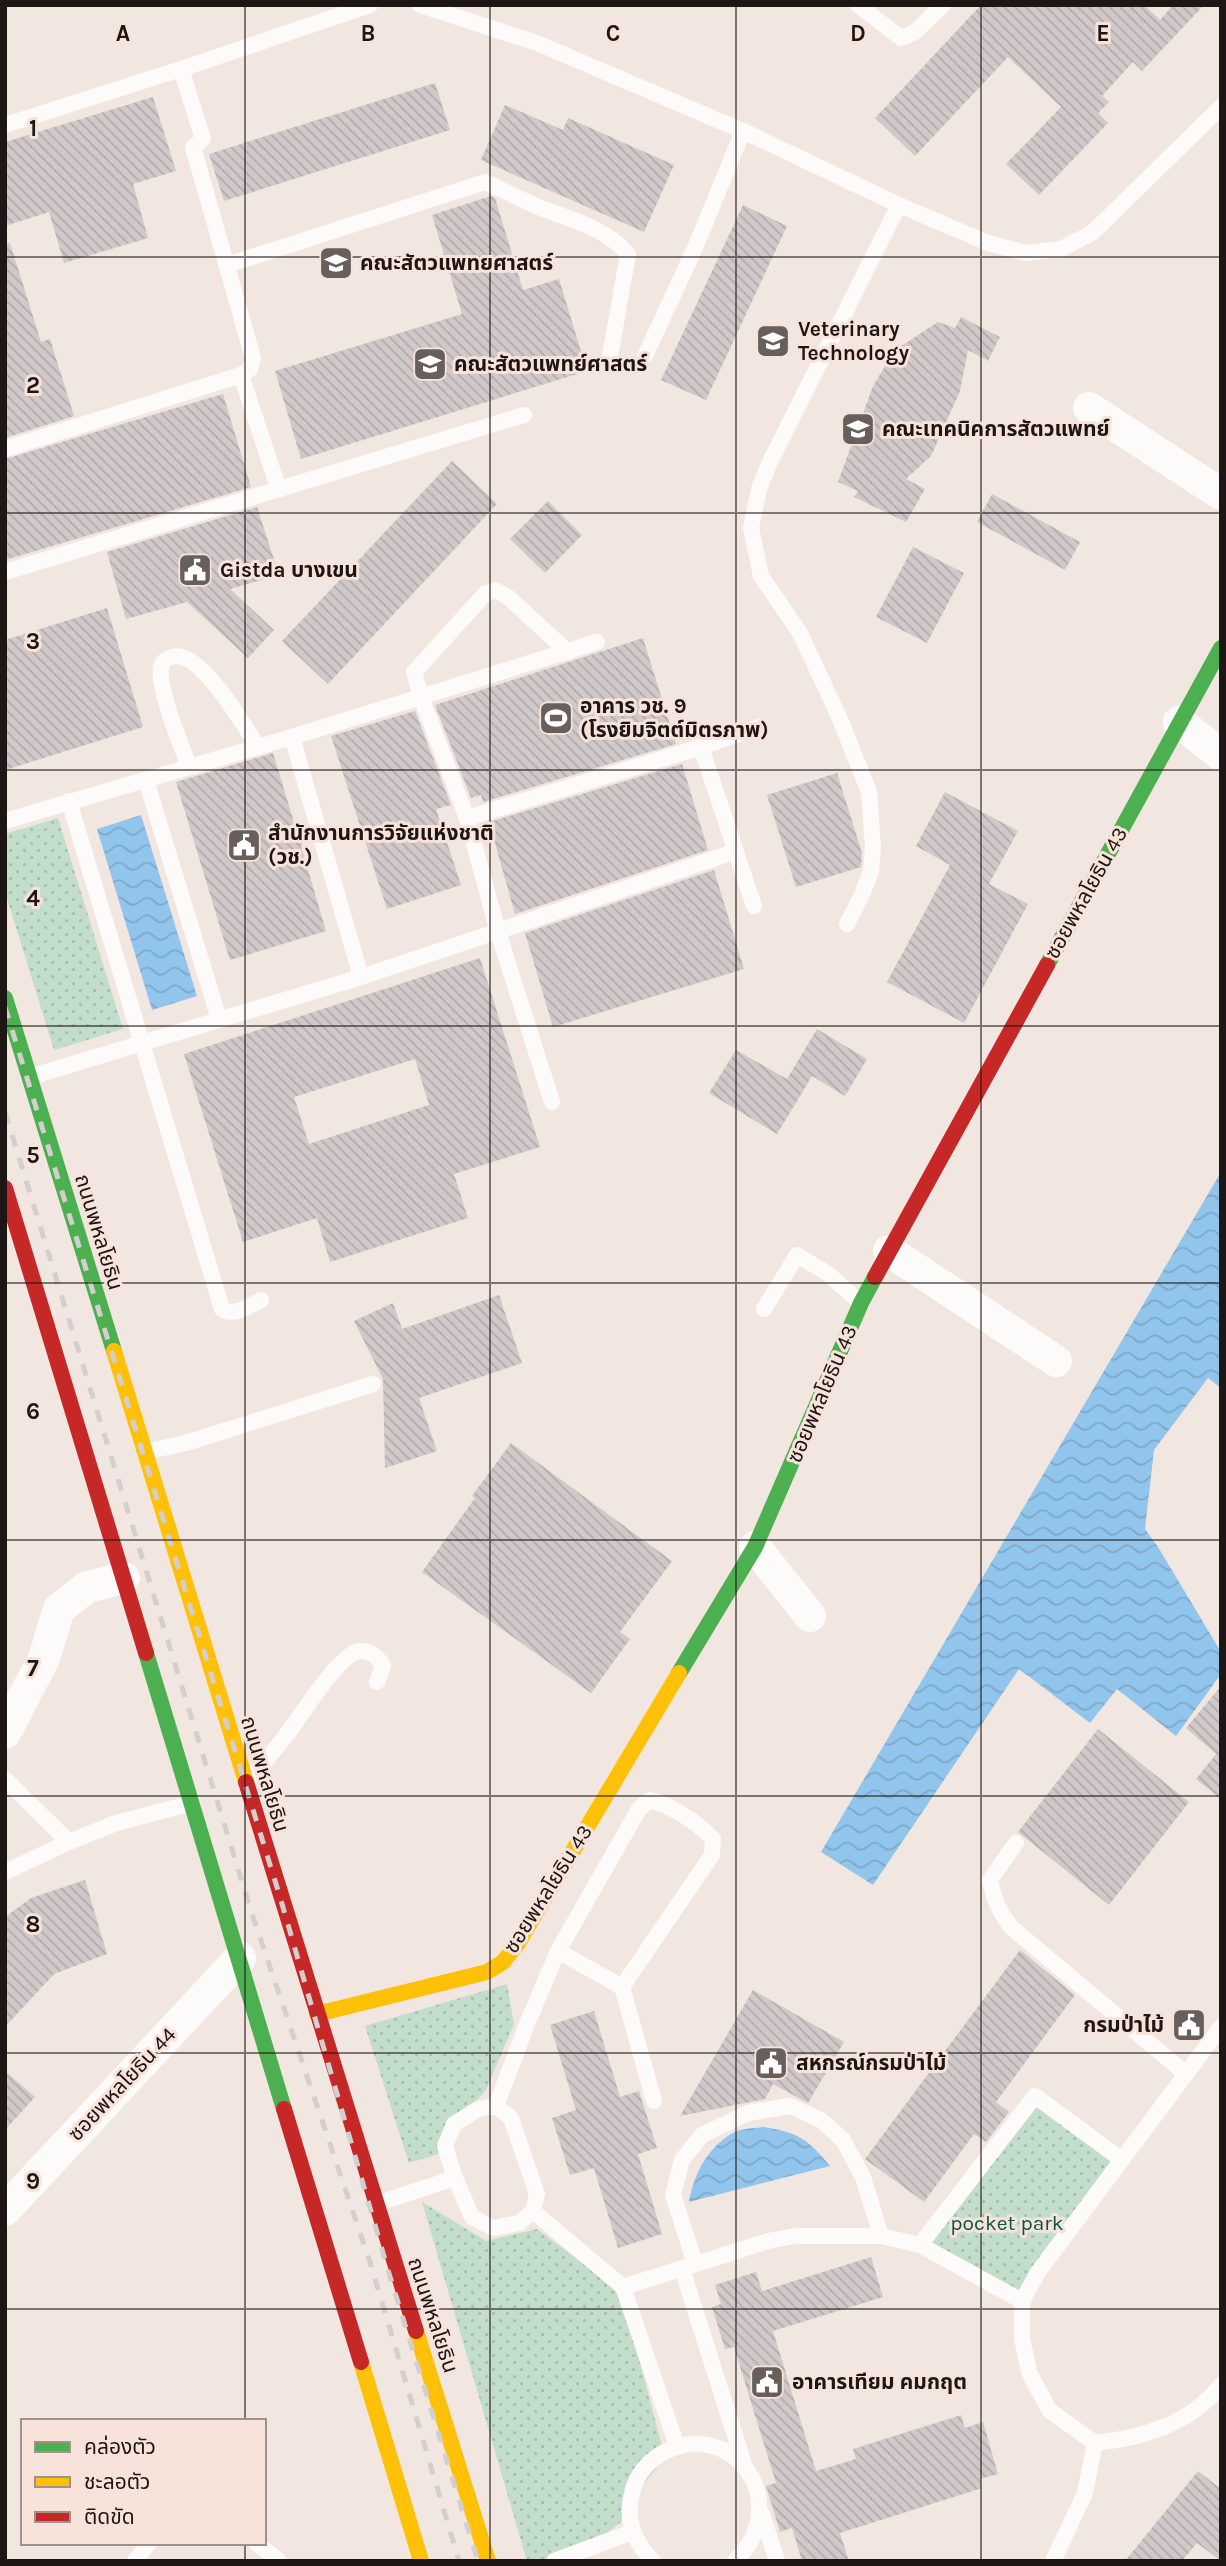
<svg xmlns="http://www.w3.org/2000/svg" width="1226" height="2566" viewBox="0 0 1226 2566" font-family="Karla,'Noto Sans Thai',sans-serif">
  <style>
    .park { fill: url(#park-dots) }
    .water { fill: url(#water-waves) }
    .building { fill: url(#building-back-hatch); fill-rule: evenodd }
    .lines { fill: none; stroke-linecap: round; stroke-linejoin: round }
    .lane { stroke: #fdfbfa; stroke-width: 16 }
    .street { stroke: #fdfbfa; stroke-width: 32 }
    .fast { stroke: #4caf50; stroke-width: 16 }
    .slow { stroke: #ffc107; stroke-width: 16 }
    .jam { stroke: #c62828; stroke-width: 16 }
    .rail { stroke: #d3cfce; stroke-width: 5; stroke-dasharray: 12 12; stroke-linecap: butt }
    .grid { fill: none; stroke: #1d1614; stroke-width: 2; stroke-opacity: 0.55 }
    .labels { text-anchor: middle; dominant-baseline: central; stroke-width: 6; stroke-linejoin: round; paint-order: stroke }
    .poi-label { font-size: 21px; font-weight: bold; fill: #1d1614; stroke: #f8e3db; text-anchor: start }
    .street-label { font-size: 21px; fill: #1d1614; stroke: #f8e3db }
    .park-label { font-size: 21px; fill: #04583c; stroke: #f8e3db }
    .grid-label { font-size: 23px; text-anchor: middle; font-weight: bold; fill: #1d1614; stroke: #f8e3db; stroke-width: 6; stroke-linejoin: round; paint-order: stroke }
  </style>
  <defs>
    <pattern id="park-dots" width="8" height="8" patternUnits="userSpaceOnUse" patternTransform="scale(1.75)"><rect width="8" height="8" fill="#c3ddcb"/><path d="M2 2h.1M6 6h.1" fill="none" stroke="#a7bdad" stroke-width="1.8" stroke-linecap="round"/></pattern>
    <pattern id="water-waves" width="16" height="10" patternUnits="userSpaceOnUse" patternTransform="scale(1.75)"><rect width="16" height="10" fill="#92c5ec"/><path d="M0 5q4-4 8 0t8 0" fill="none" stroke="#7da8ca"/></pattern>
    <pattern id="building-back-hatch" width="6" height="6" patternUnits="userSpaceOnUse" patternTransform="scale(1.75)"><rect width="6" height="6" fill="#d0c8c9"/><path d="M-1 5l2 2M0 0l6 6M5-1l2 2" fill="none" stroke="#b2abac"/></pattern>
  </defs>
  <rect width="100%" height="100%" fill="#f2e6e1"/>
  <g class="park">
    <path d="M58,818L123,1029L54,1050L5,892V834Z"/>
    <path d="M507,1984L514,2024L486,2090L457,2122L452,2150L409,2163L365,2026Z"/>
    <path d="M1035,2096L1122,2160L1022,2301L920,2245Z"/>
    <path d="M422,2202L486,2241L537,2229L622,2293L665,2458L641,2487L621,2522L589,2547L565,2561H527Z"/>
  </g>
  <g class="water">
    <path d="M141,815L197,996L152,1010L97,829Z"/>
    <path d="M1221,1172V1388L1208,1378L1154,1450L1145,1529L1158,1547L1221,1652V1674L1176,1736L1117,1689L1090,1723L1019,1669L873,1885L821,1852Z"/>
    <path d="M764,2127C799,2133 808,2139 830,2166L689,2202C694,2173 709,2144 737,2131C745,2128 756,2128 764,2127Z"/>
  </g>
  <g class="building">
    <path d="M981,5H1144L1160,20L1173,5H1204L1142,71L1133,62L1102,96L1109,102L1098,113L1108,123L1039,195L1006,164L1061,107L1008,57L915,156L875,118Z"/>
    <path d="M435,83L450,130L224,201L209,154Z"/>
    <path d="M153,97L176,171L133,184L148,238L64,263L49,212L5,226V142Z"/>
    <path d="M505,105L563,130L568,118L674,165L644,232L481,160Z"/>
    <path d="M491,196L495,198L523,290L559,279L587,371L301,459L275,371L462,314L432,215Z"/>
    <path d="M743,205L787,226L706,400L661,380Z"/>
    <path d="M10,243L41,342L50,339L74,416L5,438V244Z"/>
    <path d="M961,317L1000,337L988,361L968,350L960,391L931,456L906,479L925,489L906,522L854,497L858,491L838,482L873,386L895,350L938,322L955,328Z"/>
    <path d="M223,394L251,487L5,560V459Z"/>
    <path d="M452,461L497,504L328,684L282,641Z"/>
    <path d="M992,494L1080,542L1065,570L977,522Z"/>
    <path d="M548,501L582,535L545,573L510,539Z"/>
    <path d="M257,507L279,575L230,589L274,630L248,658L187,602L126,619L107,552Z"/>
    <path d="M913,547L964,573L927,643L876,617Z"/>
    <path d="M107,608L143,727L5,770V640Z"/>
    <path d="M643,638L676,744L483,802L481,795L471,798L435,705Z"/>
    <path d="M415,711L451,805L436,809L461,885L387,909L331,736Z"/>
    <path d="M273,753L296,829L309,833L301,846L326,931L230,960L176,782Z"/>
    <path d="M682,764L708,850L515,914L489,822Z"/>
    <path d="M837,773L862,853L861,867L796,887L767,795Z"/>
    <path d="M945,792L1018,831L989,884L1028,904L964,1023L887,982L950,865L916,846Z"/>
    <path d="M714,870L744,969L553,1027L525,933Z"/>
    <path d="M480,958L540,1147L454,1174L468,1218L330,1262L317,1218L243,1242L184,1054ZM415,1059L429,1105L309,1144L294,1097Z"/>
    <path d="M817,1029L867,1059L845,1096L812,1076L777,1134L709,1093L736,1050L787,1079Z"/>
    <path d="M499,1295L522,1363L419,1398L437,1451L385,1468L383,1379L354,1321L393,1303L402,1329Z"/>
    <path d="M511,1443L672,1561L620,1632L630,1639L591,1693L422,1572L475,1498L472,1496Z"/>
    <path d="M1221,1686V1799L1196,1779L1216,1754L1186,1728Z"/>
    <path d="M1098,1729L1189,1802L1109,1905L1018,1832Z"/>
    <path d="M85,1880L107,1954L54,1974L5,2027V1917L31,1898Z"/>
    <path d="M1020,1950L1075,1995L996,2102L1009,2112L986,2142L974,2134L924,2202L865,2159Z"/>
    <path d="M753,1990L844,2042L808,2103L773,2084L765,2099L680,2116Z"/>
    <path d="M594,2011L620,2097L639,2091L657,2148L638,2154L662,2234L618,2248L594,2168L570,2175L552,2118L576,2110L550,2025Z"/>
    <path d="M5,2071L35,2097L5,2130Z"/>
    <path d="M871,2257L883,2297L773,2331L816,2471L856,2459L853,2449L961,2415L965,2428L983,2422L998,2474L980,2479L982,2488L840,2533L849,2561H802L792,2528L780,2532L766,2486L776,2483L734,2347L725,2349L712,2307L721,2304L715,2285L756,2272L762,2291Z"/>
    <path d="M1198,2471L1221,2489V2561L1197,2543L1182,2561H1125Z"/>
  </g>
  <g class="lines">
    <g class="lane">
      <path d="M420,5L537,43L743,131L899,205L988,243L1026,253L1061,249L1092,233L1221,107"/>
      <path d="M858,5L901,38L915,32L943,5"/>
      <path d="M5,125L181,69L370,5"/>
      <path d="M227,265L485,182C502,190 519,198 536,206C568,219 605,227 628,254L609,362"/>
      <path d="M645,356L695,248L743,131"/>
      <path d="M241,375L279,490"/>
      <path d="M5,449L241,375L250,369L253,358L193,147L203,139L181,69"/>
      <path d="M5,572L524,415"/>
      <path d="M292,737L361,977"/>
      <path d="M701,747L754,906"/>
      <path d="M189,766C181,745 157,688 161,667C162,662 167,658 172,657C200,648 244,726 258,747"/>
      <path d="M146,780L219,1019"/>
      <path d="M69,801L222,1309C234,1317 249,1306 261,1300"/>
      <path d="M467,818L701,747L761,726"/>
      <path d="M5,821L292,737L597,642"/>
      <path d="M847,924L861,897L871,871L873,847L869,792L840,719L800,633L761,576L751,528L759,489L769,464L899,205"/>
      <path d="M30,1077L361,977L734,852"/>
      <path d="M552,1102L498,932L467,818L421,697L414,672L485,594L495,590L508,597L568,652"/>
      <path d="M764,1309L797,1255L827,1273L861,1303"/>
      <path d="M145,1452L186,1443L373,1384"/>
      <path d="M5,1779L69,1842"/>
      <path d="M248,1781C262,1764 277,1748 290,1730C305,1710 332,1666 352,1654C365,1646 377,1655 383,1666L377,1682"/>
      <path d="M1016,1843L990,1880C994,1900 1000,1913 1012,1928L1186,2074"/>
      <path d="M5,1872L69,1842L116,1823L193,1803"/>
      <path d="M558,1951L622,1987L654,2101"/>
      <path d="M1221,2027L1038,2272L1022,2301V2338L1029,2372L1049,2410L1095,2443C1143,2438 1190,2424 1221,2385"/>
      <path d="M496,2106L527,2024L558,1951L639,1809L650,1800C672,1806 697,1822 713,1839L712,1855L622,1987"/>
      <path d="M496,2106L511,2118L537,2194L533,2211L519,2223L493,2228L472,2217L455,2178L445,2146L454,2124L478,2109Z"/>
      <path d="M376,2204L455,2178"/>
      <path d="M533,2211L623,2287L677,2446"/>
      <path d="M920,2245L1035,2096L1122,2160"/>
      <path d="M695,2263L673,2195L682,2160L702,2135L748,2113L790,2106L821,2120L843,2140L863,2177L881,2236"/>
      <path d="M682,2269L745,2467"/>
      <path d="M623,2287L768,2241L795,2236H881L920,2245L1022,2301"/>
      <path d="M762,2514L777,2561"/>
      <path d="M256,2543L279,2561"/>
      <path d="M135,2561L149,2543"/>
      <path d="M554,2561L632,2532"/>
      <path d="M653,2561C634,2542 625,2519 632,2493C635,2479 644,2466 655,2458C724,2409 799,2498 735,2561"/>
      <path d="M1053,2561L1085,2493L1095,2443"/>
    </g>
    <g class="street">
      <path d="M1089,408L1221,494"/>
      <path d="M1179,722L1221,755"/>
      <path d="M889,1251L1056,1361"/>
      <path d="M755,1547L810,1616"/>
      <path d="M5,1733L44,1658L59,1609L87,1587L124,1578"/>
      <path d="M5,2210L240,1958"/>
    </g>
    <g class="fast">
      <path d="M1047,965L1221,648"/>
      <path d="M5,998L114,1351"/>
      <path d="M146,1653L284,2109"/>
      <path d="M679,1673L755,1547L861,1303L875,1277"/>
    </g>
    <g class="slow">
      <path d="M114,1351L246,1782"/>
      <path d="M317,2014L487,1972L503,1962L518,1943L679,1673"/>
      <path d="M416,2331L488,2561"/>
      <path d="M361,2362L421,2561"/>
    </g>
    <g class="jam">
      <path d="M5,1188L146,1653"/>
      <path d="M875,1277L1047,965"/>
      <path d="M246,1782L416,2331"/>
      <path d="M284,2109L361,2362"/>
    </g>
    <g class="rail">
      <path d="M5,1007L280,1897L388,2270L478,2561"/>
      <path d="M5,1112L251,1911L370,2262L459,2561"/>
    </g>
  </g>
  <path class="grid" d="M245,5V2421M490,5V2561M736,5V2561M981,5V2561M5,257H1221M5,513H1221M5,770H1221M5,1026H1221M5,1283H1221M5,1540H1221M5,1796H1221M5,2053H1221M5,2309H1221M245,2543V2561"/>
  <defs>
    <g id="university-square" transform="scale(1.75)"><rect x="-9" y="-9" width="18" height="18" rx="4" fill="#685f5c" stroke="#f8e3db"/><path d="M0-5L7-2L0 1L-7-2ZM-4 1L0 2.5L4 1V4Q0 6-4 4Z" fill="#fff"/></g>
    <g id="school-square" transform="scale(1.75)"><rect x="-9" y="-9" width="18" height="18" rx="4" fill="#685f5c" stroke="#f8e3db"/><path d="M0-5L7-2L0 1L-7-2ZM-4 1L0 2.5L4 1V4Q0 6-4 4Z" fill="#fff"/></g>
    <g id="civic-square" transform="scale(1.75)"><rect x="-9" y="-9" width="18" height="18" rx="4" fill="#685f5c" stroke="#f8e3db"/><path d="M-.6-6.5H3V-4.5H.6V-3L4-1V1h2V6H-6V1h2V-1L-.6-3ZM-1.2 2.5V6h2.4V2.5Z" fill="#fff"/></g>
    <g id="stadium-square" transform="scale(1.75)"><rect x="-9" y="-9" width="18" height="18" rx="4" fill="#685f5c" stroke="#f8e3db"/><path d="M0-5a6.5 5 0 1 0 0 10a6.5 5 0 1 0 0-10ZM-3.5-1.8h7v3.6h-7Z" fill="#fff"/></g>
  </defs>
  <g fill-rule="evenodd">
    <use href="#university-square" x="336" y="263"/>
    <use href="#school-square" x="773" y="341"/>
    <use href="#school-square" x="430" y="364"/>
    <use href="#university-square" x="858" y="429"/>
    <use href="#civic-square" x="195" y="570"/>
    <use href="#stadium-square" x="556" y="718"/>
    <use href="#civic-square" x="244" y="845"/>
    <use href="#civic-square" x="1189" y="2025"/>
    <use href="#civic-square" x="771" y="2063"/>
    <use href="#civic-square" x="767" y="2382"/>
  </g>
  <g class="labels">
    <g class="poi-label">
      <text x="360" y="263">คณะสัตวแพทยศาสตร์</text>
      <text x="798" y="329">Veterinary<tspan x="798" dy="24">Technology</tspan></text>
      <text x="454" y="364">คณะสัตวแพทย์ศาสตร์</text>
      <text x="882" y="429">คณะเทคนิคการสัตวแพทย์</text>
      <text x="220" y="570">Gistda บางเขน</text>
      <text x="580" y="706">อาคาร วช. 9<tspan x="580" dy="24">(โรงยิมจิตต์มิตรภาพ)</tspan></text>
      <text x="268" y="833">สำนักงานการวิจัยแห่งชาติ<tspan x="268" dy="24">(วช.)</tspan></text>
      <text x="1164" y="2025" text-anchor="end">กรมป่าไม้</text>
      <text x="796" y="2063">สหกรณ์กรมป่าไม้</text>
      <text x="792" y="2382">อาคารเทียม คมกฤต</text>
    </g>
    <g class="street-label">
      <text transform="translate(1086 893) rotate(-61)">ซอยพหลโยธิน 43</text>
      <text transform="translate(99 1232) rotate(73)">ถนนพหลโยธิน</text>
      <text transform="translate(822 1394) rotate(-67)">ซอยพหลโยธิน 43</text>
      <text transform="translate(265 1774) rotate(73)">ถนนพหลโยธิน</text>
      <text transform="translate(548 1889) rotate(-58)">ซอยพหลโยธิน 43</text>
      <text transform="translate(122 2084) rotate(-47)">ซอยพหลโยธิน 44</text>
      <text transform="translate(433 2315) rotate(72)">ถนนพหลโยธิน</text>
    </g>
    <g class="park-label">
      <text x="1007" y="2223">pocket park</text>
    </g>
  </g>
  <g class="grid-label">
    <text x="123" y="41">A</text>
    <text x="368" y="41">B</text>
    <text x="613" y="41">C</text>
    <text x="858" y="41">D</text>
    <text x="1103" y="41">E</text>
    <text x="33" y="136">1</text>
    <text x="33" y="393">2</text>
    <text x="33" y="649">3</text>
    <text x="33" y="906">4</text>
    <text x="33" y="1163">5</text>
    <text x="33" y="1419">6</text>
    <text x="33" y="1676">7</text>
    <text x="33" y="1932">8</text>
    <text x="33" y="2189">9</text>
  </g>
  <rect width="1226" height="2566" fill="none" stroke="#1d1614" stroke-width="14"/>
  <rect x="21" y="2419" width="245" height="126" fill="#f8e3db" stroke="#a0918b" stroke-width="2"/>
  <rect x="35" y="2442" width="35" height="10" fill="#4caf50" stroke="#a0918b" stroke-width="2"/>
  <text x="84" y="2454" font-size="21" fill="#1d1614">คล่องตัว</text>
  <rect x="35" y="2477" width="35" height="10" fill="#ffc107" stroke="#a0918b" stroke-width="2"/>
  <text x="84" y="2489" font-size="21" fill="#1d1614">ชะลอตัว</text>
  <rect x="35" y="2512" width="35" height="10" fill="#c62828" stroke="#a0918b" stroke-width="2"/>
  <text x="84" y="2524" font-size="21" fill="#1d1614">ติดขัด</text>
</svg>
